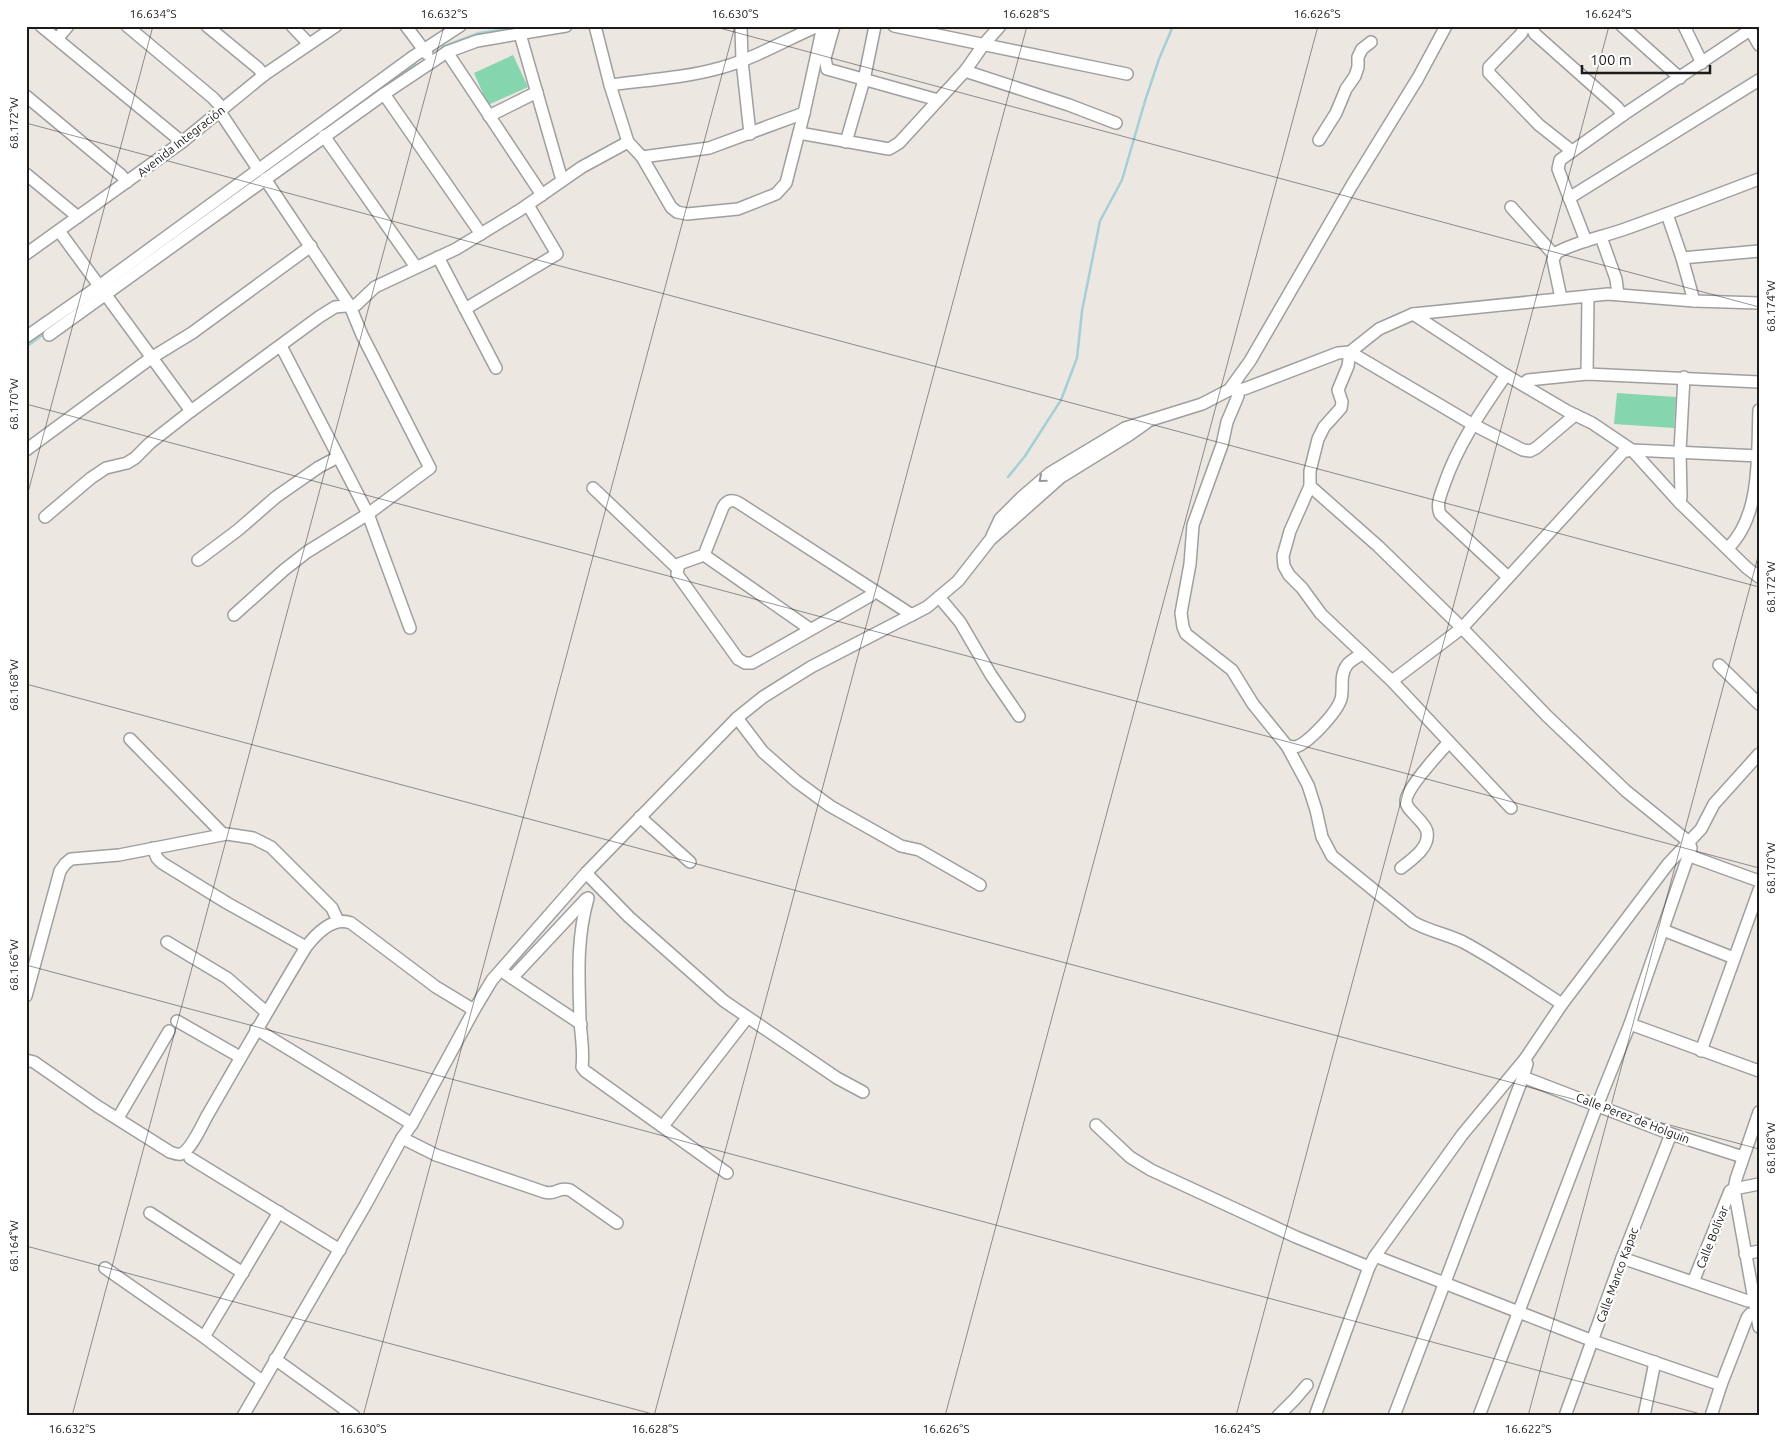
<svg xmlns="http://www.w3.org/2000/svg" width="1785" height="1442" viewBox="0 0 1785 1442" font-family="Ubuntu,sans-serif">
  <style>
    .pitch { fill: #85d5af }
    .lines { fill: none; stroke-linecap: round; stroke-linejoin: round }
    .stream { stroke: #a5cfd6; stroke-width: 2.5 }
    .minor-casing { stroke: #9f9f9f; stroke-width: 14 }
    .minor { stroke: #fff; stroke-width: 11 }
    .oneway { stroke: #989898 }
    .ticks { fill: none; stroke: #1b1b1b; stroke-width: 1; stroke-opacity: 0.45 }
    .labels { text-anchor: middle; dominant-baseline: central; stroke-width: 4.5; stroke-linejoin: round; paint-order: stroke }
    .street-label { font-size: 12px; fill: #1b1b1b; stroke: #fff }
    .neatline { fill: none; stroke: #1b1b1b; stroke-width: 2 }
    .ticks-label { font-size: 12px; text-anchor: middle; fill: #1b1b1b }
  </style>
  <rect width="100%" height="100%" fill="#ece7e1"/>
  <g class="pitch">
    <path d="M513,55L528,87L488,105L474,73Z"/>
    <path d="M1617,393L1676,397L1674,428L1614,424Z"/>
  </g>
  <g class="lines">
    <g class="stream">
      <path d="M442,47L479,33L529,26"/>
      <path d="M382,88L415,64"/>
      <path d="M26,347L45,333"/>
      <path d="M1008,477L1025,456L1061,400L1077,358L1082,311L1100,221L1122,180L1145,101L1159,59L1173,26"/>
    </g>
    <g class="minor-casing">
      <g id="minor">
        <path d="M41,26L182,142"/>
        <path d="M127,26L213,98L223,109"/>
        <path d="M207,26L258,68L264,75"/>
        <path d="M292,26L309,44"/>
        <path d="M406,26L427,54"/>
        <path d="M595,26L610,85L628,142L642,157L671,207L677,212L687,214L738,209L776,194L786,183L804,113L823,26"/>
        <path d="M741,26L742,61L750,134"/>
        <path d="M834,26L825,58L827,69L938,100"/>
        <path d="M894,26L1127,74"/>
        <path d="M1525,26L1521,34L1489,67V73L1539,125L1572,151"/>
        <path d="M1531,26L1535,34L1617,107L1623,115"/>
        <path d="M1622,26L1680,78"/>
        <path d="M1684,26L1702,63"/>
        <path d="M1748,26L1759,45"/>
        <path d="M520,34L562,180"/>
        <path d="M57,39L68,26"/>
        <path d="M447,52L542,195"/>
        <path d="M965,71L1069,105L1116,123"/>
        <path d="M610,85C647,80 684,78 720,68C754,59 785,40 818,26"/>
        <path d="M384,94L481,234"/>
        <path d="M26,96L121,175L127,182"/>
        <path d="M220,112L258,169"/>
        <path d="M489,116L537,92"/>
        <path d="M799,133L889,149L899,143L965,71L984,44L1000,26"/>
        <path d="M324,136L416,267"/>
        <path d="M1319,140L1336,113L1346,89L1355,76L1358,67V57L1362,49L1371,42"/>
        <path d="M846,142L864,80L875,26"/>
        <path d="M642,157L709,148L804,113"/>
        <path d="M26,174L78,217"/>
        <path d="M1569,198L1759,80"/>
        <path d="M1511,207L1555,256"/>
        <path d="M1667,214L1682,258L1694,301"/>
        <path d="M59,231L191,411"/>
        <path d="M1601,237L1616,279L1618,294"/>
        <path d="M1586,241L1558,169L1560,160L1623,115L1750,30"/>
        <path d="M26,254L182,142L264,75L336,26"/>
        <path d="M438,257L496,368"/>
        <path d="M1682,258L1759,251"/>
        <path d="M1561,298L1553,260L1556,253C1577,241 1603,237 1625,229C1670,213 1714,196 1759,179"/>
        <path d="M465,309L557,254L528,205"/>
        <path d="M1413,314L1608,294L1694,301L1759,303"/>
        <path d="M49,335L384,94L447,52L477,41L566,26"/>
        <path d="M26,337L99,286L414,56L460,26"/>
        <path d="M281,346L368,514L410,628"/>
        <path d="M1587,374L1588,296"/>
        <path d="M1506,375C1482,410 1458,444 1444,485C1441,494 1436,504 1440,514L1508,577"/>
        <path d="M1523,384L1528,380L1587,374L1759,382"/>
        <path d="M1237,389H1244L1338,353L1350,352L1379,329L1413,314L1506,375L1567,411L1592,423L1632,450L1759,456"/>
        <path d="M1229,390L1237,389L1238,396L1227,422L1222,445L1193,525L1190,564L1181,613L1183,627L1186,634L1232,670L1253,704L1287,746L1308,785L1316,810L1322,837L1332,856L1413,922C1428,931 1447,934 1463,942C1497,960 1529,983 1562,1004"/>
        <path d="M26,450L151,358L192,333L311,246"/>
        <path d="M1310,486L1378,546L1462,628L1547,716L1626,791L1689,842L1691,848L1630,1024L1597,1106L1479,1416"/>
        <path d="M593,488L677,568"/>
        <path d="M1680,503L1681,496L1680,451L1684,377"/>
        <path d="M45,517L91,478L106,468L127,463L135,458L150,443L191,411L319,317L335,307L356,305L375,287L456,249L520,210L582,167L628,142"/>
        <path d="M992,536L1000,519L1022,497L1050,473L1125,428L1202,404L1229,390L1250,361L1352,185L1418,78L1446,26"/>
        <path d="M1728,548C1762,515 1757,454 1759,410"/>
        <path d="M704,555L810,629"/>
        <path d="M198,560L238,530L276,497L319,467L338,457"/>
        <path d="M875,591L870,596L752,663H745L738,659L677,574L679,564L704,555L723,507C727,500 733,499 739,503L912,615"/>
        <path d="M939,597L960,622L991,675L1019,716"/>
        <path d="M234,615L284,570L307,552L368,514L430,468L362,335L350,306L265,179"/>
        <path d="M1719,665L1759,704"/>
        <path d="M1392,681L1462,628L1623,452L1632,450L1680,503L1747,568L1759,577"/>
        <path d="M737,718L763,752L796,781L830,806L901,846L919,850L980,885"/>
        <path d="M130,739L223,834"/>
        <path d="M1287,746C1290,746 1293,747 1295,747C1308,744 1337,712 1341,699C1344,688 1339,676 1347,665C1350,661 1358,657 1362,653"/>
        <path d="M1511,808L1392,681L1321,614L1302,588L1289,575L1284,566L1283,556L1290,531L1310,486V471L1318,439L1324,427L1341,408L1342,402L1338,390L1348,366L1350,352L1472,424L1523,450L1530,451L1536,448L1575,415"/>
        <path d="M640,817L690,862"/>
        <path d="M153,848L157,858L162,863L227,903L306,947"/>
        <path d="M1690,856L1759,881"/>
        <path d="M1401,868C1411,860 1430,848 1427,832C1426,825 1418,819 1414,814C1410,810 1406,806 1406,801C1406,789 1440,752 1449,742"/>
        <path d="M586,873L629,917L724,1001L837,1078L863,1092"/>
        <path d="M588,898C576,941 579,977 580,1021C581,1036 584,1051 582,1067L585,1071L727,1173"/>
        <path d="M1663,930L1734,958"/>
        <path d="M167,942L227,978L266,1012"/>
        <path d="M506,974L581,1024"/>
        <path d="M512,978L586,899"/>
        <path d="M26,996L60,871L65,864L71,859L119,855L227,834L253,838L271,847L332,908L338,921"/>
        <path d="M177,1021L240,1057"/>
        <path d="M1630,1024L1759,1071"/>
        <path d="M256,1029L412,1124"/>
        <path d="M1701,1051L1759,890"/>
        <path d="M26,1060L34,1062L97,1106L170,1152C173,1153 178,1155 181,1154C191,1150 202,1125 207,1116C240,1059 272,1003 306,947C316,934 333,916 351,923L436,987L474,1010"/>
        <path d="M1523,1077L1671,1134L1743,1157"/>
        <path d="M1759,1112L1736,1179L1734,1189L1759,1327"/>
        <path d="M118,1118L169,1031"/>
        <path d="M1096,1125L1130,1157L1151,1170L1296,1237L1369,1267"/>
        <path d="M663,1126L747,1018"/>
        <path d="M402,1138L436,1155L544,1192C557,1196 557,1186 570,1190L617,1223"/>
        <path d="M190,1158L340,1250"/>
        <path d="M150,1213L243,1273"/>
        <path d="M1745,1254L1759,1251"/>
        <path d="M1375,1256L1593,1341L1721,1385"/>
        <path d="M1622,1258L1748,1301H1754"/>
        <path d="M105,1268L204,1337L262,1381"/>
        <path d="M1693,1282L1730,1191L1734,1189L1759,1184"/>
        <path d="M204,1337L279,1212"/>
        <path d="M275,1359L354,1416"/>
        <path d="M243,1416L366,1204L402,1138L412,1124L474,1010L492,980L586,873L737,718L763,697L811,667L927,607L958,581L990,540L1061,477L1129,435L1146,423"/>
        <path d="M1278,1416L1295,1399L1307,1385"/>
        <path d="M1315,1416L1369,1267L1375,1256L1462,1135L1525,1059L1562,1004L1668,864L1701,829L1714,804L1759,754"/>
        <path d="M1394,1416L1523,1077L1527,1064L1525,1059"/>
        <path d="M1565,1416L1622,1258L1671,1134"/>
        <path d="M1644,1416L1655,1362"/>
        <path d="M1711,1416L1721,1385L1747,1318L1750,1314H1759"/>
      </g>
    </g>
    <use href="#minor" class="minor"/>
  </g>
  <defs><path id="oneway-chevron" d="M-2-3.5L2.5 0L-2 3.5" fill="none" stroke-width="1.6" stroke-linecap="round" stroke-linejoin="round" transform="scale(1.25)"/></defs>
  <use class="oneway" href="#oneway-chevron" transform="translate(1042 479) rotate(140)"/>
  <path class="ticks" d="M712,26L1759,307M26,123L1759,587M26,404L1759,868M26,500L153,26M26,684L1759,1149M26,965L1708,1416M26,1246L660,1416M72,1416L444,26M363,1416L735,26M654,1416L1027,26M945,1416L1318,26M1236,1416L1609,26M1528,1416L1759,553"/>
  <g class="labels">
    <g class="street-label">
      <text transform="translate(181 141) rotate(-38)">Avenida Integración</text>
      <text transform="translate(1633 1118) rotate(21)">Calle Perez de Holguin</text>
      <text transform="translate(1712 1237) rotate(-68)">Calle Bolívar</text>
      <text transform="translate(1617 1275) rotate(-70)">Calle Manco Kapac</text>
    </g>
  </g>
  <rect width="1785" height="1442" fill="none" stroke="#ffffff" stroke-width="55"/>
  <path d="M1582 65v8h128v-8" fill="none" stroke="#1b1b1b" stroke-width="2.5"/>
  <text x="1590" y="65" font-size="15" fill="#1b1b1b" stroke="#ffffff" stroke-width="4" paint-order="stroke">100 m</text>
  <rect x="28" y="28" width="1730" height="1386" class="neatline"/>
  <g class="ticks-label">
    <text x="153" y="18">16.634°S</text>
    <text x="444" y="18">16.632°S</text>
    <text x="735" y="18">16.630°S</text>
    <text x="1026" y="18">16.628°S</text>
    <text x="1317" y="18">16.626°S</text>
    <text x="1608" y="18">16.624°S</text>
    <text transform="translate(14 123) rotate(-90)" y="4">68.172°W</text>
    <text transform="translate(1771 306) rotate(-90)" y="4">68.174°W</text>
    <text transform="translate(14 404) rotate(-90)" y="4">68.170°W</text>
    <text transform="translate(1771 587) rotate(-90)" y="4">68.172°W</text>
    <text transform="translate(14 685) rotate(-90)" y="4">68.168°W</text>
    <text transform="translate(1771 868) rotate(-90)" y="4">68.170°W</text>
    <text transform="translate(14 965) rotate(-90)" y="4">68.166°W</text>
    <text transform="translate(1771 1148) rotate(-90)" y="4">68.168°W</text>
    <text transform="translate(14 1246) rotate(-90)" y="4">68.164°W</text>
    <text x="72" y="1433">16.632°S</text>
    <text x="363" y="1433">16.630°S</text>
    <text x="655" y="1433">16.628°S</text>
    <text x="946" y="1433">16.626°S</text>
    <text x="1237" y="1433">16.624°S</text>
    <text x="1528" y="1433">16.622°S</text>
  </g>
</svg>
